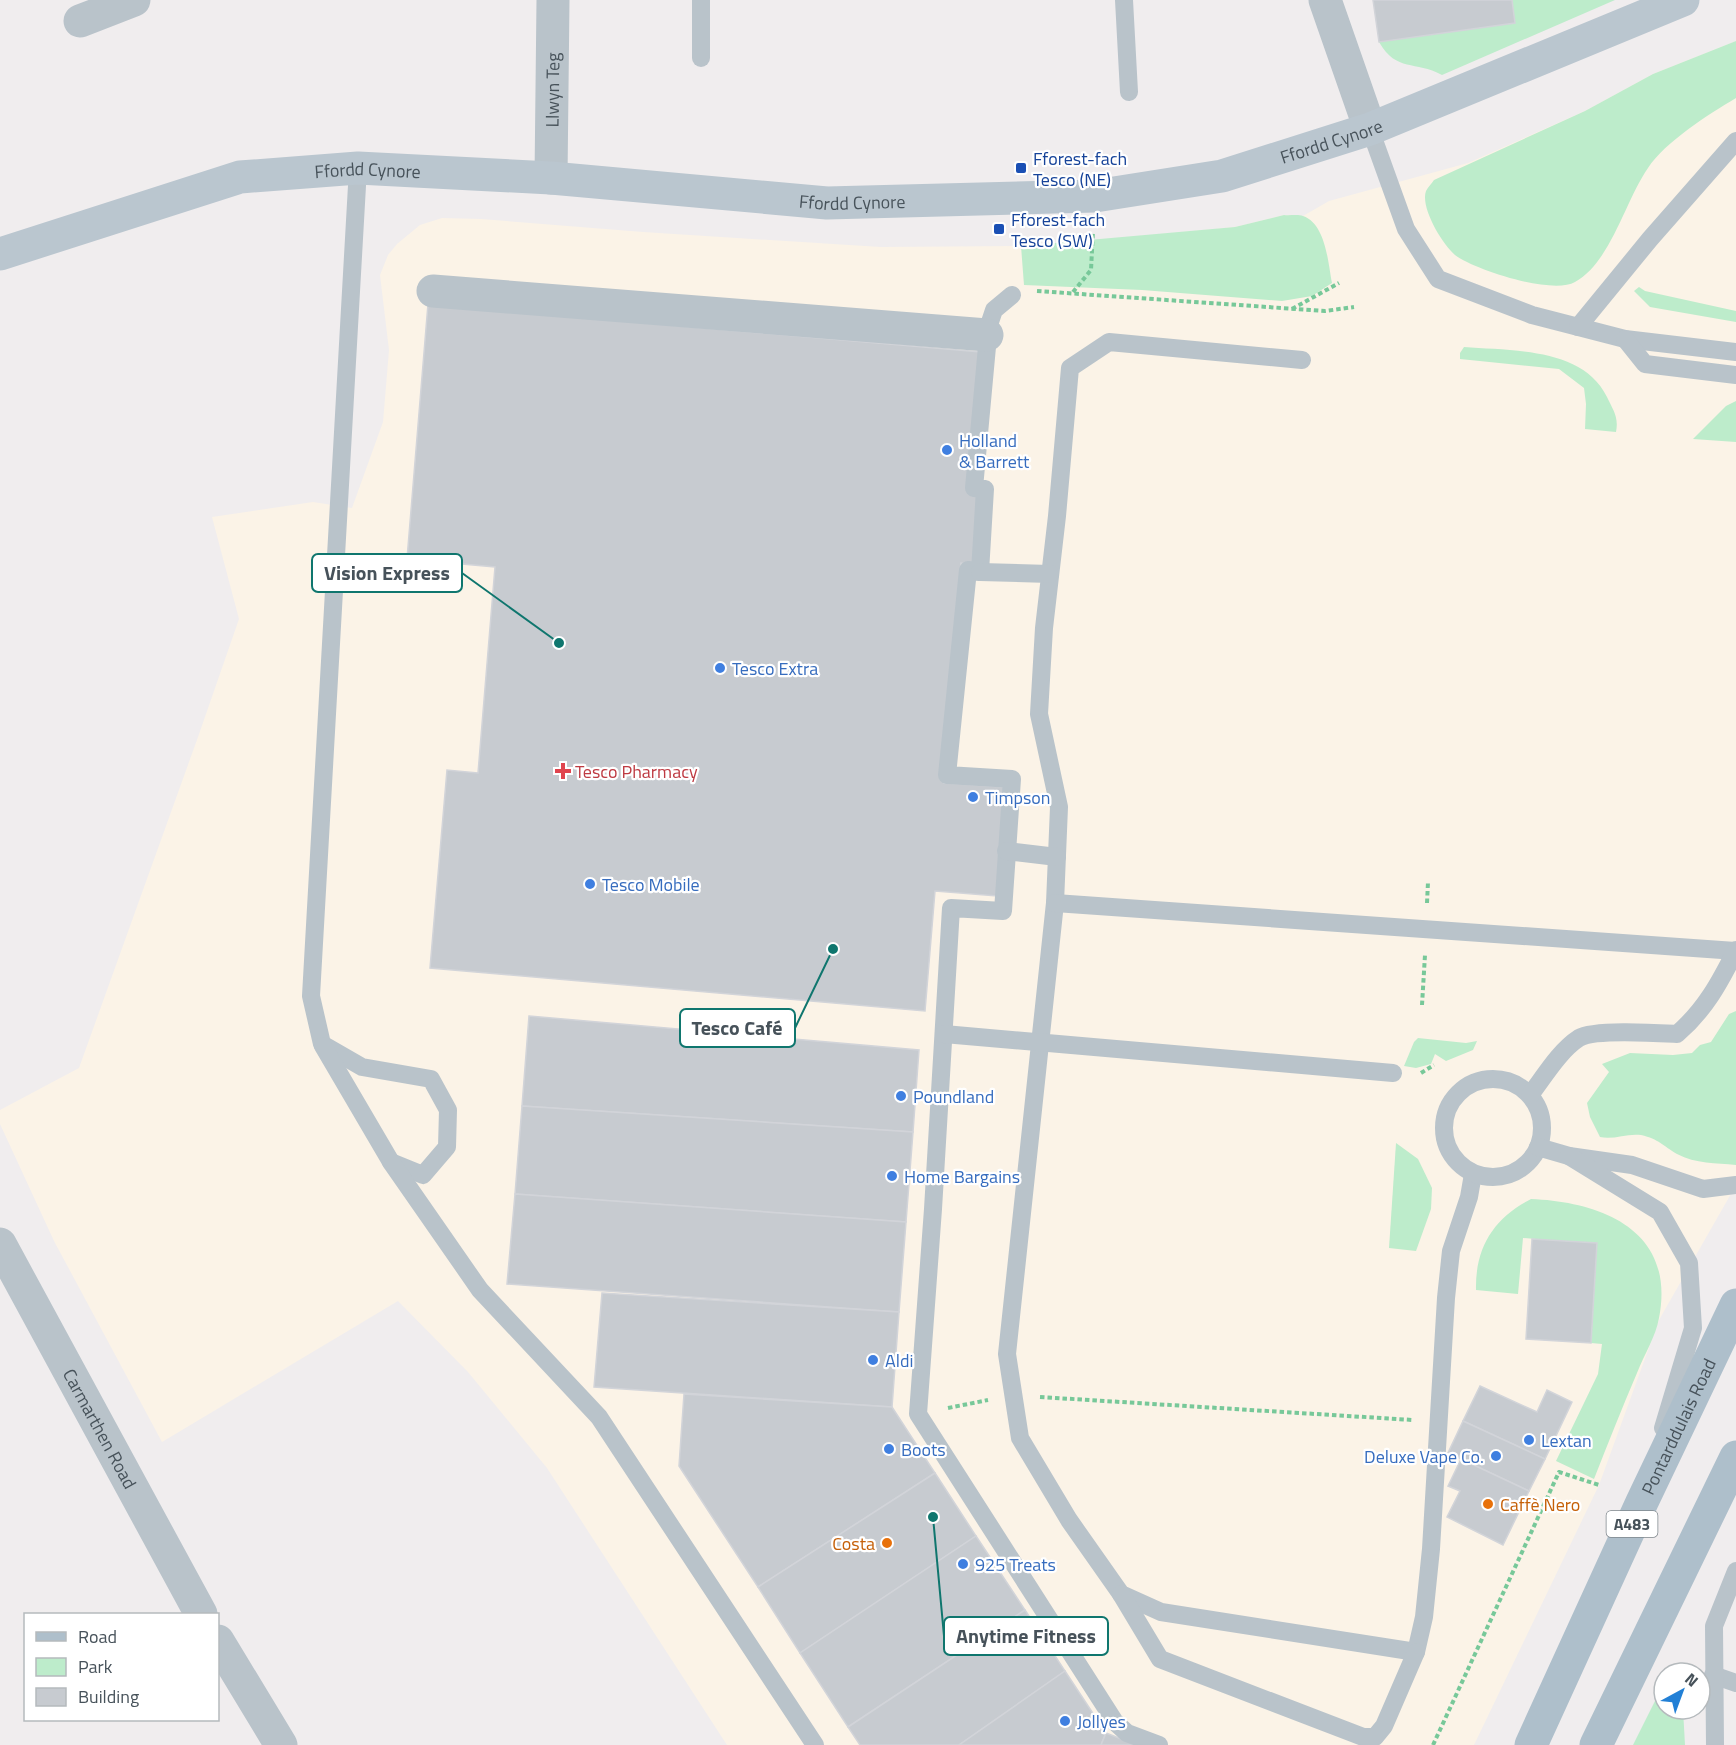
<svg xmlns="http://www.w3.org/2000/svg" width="1736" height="1745" viewBox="0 0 1736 1745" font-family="'Titillium Web',sans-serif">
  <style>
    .commercial { fill: #fbf3e7 }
    .green { fill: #bdeccb }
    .building { fill: #c7cbd0; stroke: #d2d4d9; stroke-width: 1.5 }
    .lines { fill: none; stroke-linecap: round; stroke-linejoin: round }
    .path { stroke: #77c899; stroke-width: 4; stroke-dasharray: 4.5 3; stroke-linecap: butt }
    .lane { stroke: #b9c3ca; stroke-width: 18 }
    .street { stroke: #b9c3ca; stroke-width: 33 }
    .secondary { stroke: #bac6cf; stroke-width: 33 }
    .primary { stroke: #aebfcb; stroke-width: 33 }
    .transit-dot { fill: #1a4fb4; stroke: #fff; stroke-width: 2 }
    .shop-dot { fill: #3f7fe0; stroke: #fff; stroke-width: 2 }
    .health-dot { fill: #e0444e; stroke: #fff; stroke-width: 2 }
    .food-dot { fill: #e8710a; stroke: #fff; stroke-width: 2 }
    .labels { text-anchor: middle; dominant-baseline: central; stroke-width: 4.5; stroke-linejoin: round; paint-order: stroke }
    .shield { fill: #fff; stroke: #7e868c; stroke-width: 1.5 }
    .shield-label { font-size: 16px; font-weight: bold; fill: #47525a }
    .street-label { font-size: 18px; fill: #47525a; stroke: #fff }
    .transit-label { font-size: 18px; fill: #164399; stroke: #fff; text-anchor: start }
    .shop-label { font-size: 18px; fill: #366cbe; stroke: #fff; text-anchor: start }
    .health-label { font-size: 18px; fill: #be3a42; stroke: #fff; text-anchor: start }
    .food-label { font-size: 18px; fill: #c56008; stroke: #fff; text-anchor: start }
    .leader { fill: none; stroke: #0f766e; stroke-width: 2 }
    .callout-dot { fill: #0f766e; stroke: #fff; stroke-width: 2 }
    .callout { fill: #fff; stroke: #0f766e; stroke-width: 2 }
    .callout-label { font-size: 20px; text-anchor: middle; font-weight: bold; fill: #47525a }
  </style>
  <rect width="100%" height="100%" fill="#f0edee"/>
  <path class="commercial" d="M1736,41V1185L1659,1320L1599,1485L1474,1745H727L547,1468L468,1372L398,1301L162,1442L54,1241L0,1124V1110L79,1068L198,737L239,619L212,517L313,502L352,508L383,422L389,350L380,275L388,255L397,244L420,225L442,218L481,219L643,232L881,247L1035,246L1235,227L1284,215L1303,216L1329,201L1468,163L1585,111L1653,74Z"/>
  <g class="green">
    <path d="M1512,0H1615L1442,75C1415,60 1397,73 1379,42L1515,23Z"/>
    <path d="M1736,41V98C1709,114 1665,142 1648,168C1625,201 1611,262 1575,282C1552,295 1475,270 1455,255C1442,244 1420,207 1426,191C1428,187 1432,183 1434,180L1585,111L1653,74Z"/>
    <path d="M1284,215C1289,216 1298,214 1303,216C1326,224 1328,263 1332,283L1312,296L1282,301L1142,290L1024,285L1021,246L1235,227Z"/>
    <path d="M1639,287L1645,291L1736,311V322L1650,307L1634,291Z"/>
    <path d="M1464,347C1512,351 1583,347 1607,397C1613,410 1619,417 1616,432L1585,429L1586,404L1584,388L1559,369L1460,359V353Z"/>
    <path d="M1736,401V442L1693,439L1726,406Z"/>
    <path d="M1736,1011V1165C1716,1163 1696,1164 1677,1154C1663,1146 1659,1139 1641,1135C1627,1133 1614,1140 1600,1137L1590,1117L1587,1103L1609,1072L1602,1064L1630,1053L1673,1055L1692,1053L1700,1045L1711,1042L1729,1014Z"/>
    <path d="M1418,1038L1466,1043L1477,1041L1473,1050L1446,1061L1435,1054L1431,1064L1416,1068L1404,1066L1414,1042Z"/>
    <path d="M1396,1143L1418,1159L1432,1188L1431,1209L1416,1251L1389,1248Z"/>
    <path d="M1531,1199C1603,1202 1676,1231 1659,1318C1656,1336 1644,1355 1637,1373C1622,1408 1608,1443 1594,1479L1556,1461L1598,1374L1602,1344L1591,1343L1597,1244L1523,1238L1518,1294L1476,1290C1475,1247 1494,1218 1531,1199Z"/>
    <path d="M1664,1683V1709H1683L1685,1745H1633Z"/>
  </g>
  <g class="building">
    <path d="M1373,0H1512L1515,23L1379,42Z"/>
    <path d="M428,304L981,352L976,565L961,563L944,783L1004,787L997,896L935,891L925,1011L430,968L447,770L478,773L495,567L407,559Z"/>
    <path d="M529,1016L919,1050L913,1132L522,1106Z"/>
    <path d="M522,1106L913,1132L906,1222L515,1194Z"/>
    <path d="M515,1194L906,1222L899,1312L507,1284Z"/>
    <path d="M1532,1239L1597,1243L1591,1343L1526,1339Z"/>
    <path d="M602,1293L899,1312L892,1407L594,1387Z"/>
    <path d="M1480,1386L1537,1412L1547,1390L1572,1402L1545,1459L1463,1421Z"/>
    <path d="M684,1394L892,1407L935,1473L758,1587L679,1466Z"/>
    <path d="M1463,1421L1545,1459L1529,1491L1448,1453Z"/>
    <path d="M1461,1459L1529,1491L1503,1545L1447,1517L1460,1491L1448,1486Z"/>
    <path d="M935,1473L976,1536L800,1653L758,1587Z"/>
    <path d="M976,1536L1025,1610L848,1727L800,1653Z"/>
    <path d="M1025,1610L1065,1671L959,1745H860L848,1727Z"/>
    <path d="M1065,1671L1106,1733L1101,1745H959Z"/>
    <path d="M1106,1733L1137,1745H1101Z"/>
  </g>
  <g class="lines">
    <g class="path">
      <path d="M1037,291L1325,311L1354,307"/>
      <path d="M1073,292L1091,270L1093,231"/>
      <path d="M1292,309L1339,283"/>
      <path d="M1427,903L1428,882"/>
      <path d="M1422,1005L1425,955"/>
      <path d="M1421,1073L1434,1065"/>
      <path d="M1040,1397L1413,1420"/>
      <path d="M948,1408L988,1400"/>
      <path d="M1433,1745L1559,1472L1599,1485"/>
    </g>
    <g class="lane">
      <path d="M1124,0L1129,92"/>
      <path d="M701,58V0"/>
      <path d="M1370,129L1406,229L1438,279L1532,315L1625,339L1736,352"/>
      <path d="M358,168L311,996L322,1044L362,1067L431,1079L448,1110L447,1147L423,1175L391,1162"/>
      <path d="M1012,295L994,310L989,325L974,488L985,489L980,572L968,570L947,775L1012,779L1003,911L951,908L933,1209L918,1414L1115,1722L1127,1733L1159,1745"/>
      <path d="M1578,327L1650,239L1736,141"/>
      <path d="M1625,339L1645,364L1736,375"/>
      <path d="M1302,360L1109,342L1070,368L1057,516L1044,628L1039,714L1059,807L1055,903L1007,1354L1020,1438L1069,1520L1121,1594L1161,1612L1416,1652L1424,1617L1431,1549L1446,1298L1451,1251L1469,1197L1473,1174"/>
      <path d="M980,572L1050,574"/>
      <path d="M1006,851L1057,857"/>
      <path d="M1055,903L1736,951"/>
      <path d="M944,1034L1393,1073"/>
      <path d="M323,1046L391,1162L480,1290L599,1417L815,1745"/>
      <circle cx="1493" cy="1128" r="49"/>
      <path d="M1530,1095C1544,1077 1559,1051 1579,1038C1594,1029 1658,1033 1677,1034C1705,1010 1720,982 1736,950"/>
      <path d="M1538,1147L1569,1156L1632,1165L1703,1189L1736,1185"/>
      <path d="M1569,1156L1660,1212L1689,1263L1693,1328L1663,1428"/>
      <path d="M1121,1594L1160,1659L1363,1737H1375L1384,1726L1416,1652"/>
      <path d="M1713,1675L1736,1683"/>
      <path d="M1715,1745L1714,1626L1736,1571"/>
    </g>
    <g class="street">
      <path d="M1325,0L1370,129"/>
      <path d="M80,21L134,0"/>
      <path id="s1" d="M551,178L553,0"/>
      <path d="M433,291L987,335"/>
      <path id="s2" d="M0,1244L201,1614"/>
      <path d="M218,1641L281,1745"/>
    </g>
    <path class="secondary" id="s3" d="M0,254L240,177L358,168L551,178L827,203L1095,196L1222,176L1370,129L1683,0"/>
    <g class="primary">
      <path id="s4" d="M1531,1745L1642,1502L1736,1305"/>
      <path d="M1596,1745L1736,1457"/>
    </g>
  </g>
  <g class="transit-dot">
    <rect x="1015" y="162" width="12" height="12" rx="3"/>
    <rect x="993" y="223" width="12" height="12" rx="3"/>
  </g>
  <g class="shop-dot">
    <circle cx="947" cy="450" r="6"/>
    <circle cx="720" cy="668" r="6"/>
    <circle cx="973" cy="797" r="6"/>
    <circle cx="590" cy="884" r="6"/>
    <circle cx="901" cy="1096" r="6"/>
    <circle cx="892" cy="1176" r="6"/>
    <circle cx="873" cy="1360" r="6"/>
    <circle cx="1529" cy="1440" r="6"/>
    <circle cx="889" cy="1449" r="6"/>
    <circle cx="1496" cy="1456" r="6"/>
    <circle cx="963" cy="1564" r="6"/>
    <circle cx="1065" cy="1721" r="6"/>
  </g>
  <path class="health-dot" d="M560 762h6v6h6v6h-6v6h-6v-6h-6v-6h6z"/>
  <g class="food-dot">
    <circle cx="1488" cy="1504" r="6"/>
    <circle cx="887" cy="1543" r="6"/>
  </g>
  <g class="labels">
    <rect class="shield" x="1606.5" y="1511" width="51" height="26" rx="4.5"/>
    <g class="shield-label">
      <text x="1632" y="1524">A483</text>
    </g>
    <g class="street-label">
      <text stroke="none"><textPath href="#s1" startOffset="88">Llwyn Teg</textPath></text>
      <text stroke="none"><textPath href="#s3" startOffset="1352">Ffordd Cynore</textPath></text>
      <text stroke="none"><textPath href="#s3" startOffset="380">Ffordd Cynore</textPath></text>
      <text stroke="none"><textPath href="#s3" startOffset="866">Ffordd Cynore</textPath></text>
      <text stroke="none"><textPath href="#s4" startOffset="351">Pontarddulais Road</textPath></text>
      <text stroke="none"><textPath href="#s2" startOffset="210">Carmarthen Road</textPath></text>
    </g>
    <g class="transit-label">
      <text x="1033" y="158">Fforest-fach<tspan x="1033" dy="21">Tesco (NE)</tspan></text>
      <text x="1011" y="219">Fforest-fach<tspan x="1011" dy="21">Tesco (SW)</tspan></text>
    </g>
    <g class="shop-label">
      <text x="959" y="440">Holland<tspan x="959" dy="21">&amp; Barrett</tspan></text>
      <text x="732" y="668">Tesco Extra</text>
      <text x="985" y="797">Timpson</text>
      <text x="602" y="884">Tesco Mobile</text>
      <text x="913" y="1096">Poundland</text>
      <text x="904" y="1176">Home Bargains</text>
      <text x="885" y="1360">Aldi</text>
      <text x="1541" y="1440">Lextan</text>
      <text x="901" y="1449">Boots</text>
      <text x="1484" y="1456" text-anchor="end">Deluxe Vape Co.</text>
      <text x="975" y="1564">925 Treats</text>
      <text x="1077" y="1721">Jollyes</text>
    </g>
    <g class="health-label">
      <text x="575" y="771">Tesco Pharmacy</text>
    </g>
    <g class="food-label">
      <text x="1500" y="1504">Caffè Nero</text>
      <text x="875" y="1543" text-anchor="end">Costa</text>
    </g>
  </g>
  <path class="leader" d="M559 643L462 573M833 949L795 1028M933 1517L944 1636"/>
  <g class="callout-dot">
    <circle cx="559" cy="643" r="6"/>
    <circle cx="833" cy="949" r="6"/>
    <circle cx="933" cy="1517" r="6"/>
  </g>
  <g class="callout">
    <rect x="312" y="554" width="150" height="38" rx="6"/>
    <rect x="680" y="1009" width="115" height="38" rx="6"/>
    <rect x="944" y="1617" width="164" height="38" rx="6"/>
  </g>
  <g class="callout-label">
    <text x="387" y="580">Vision Express</text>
    <text x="737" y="1035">Tesco Café</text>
    <text x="1026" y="1643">Anytime Fitness</text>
  </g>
  <rect x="24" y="1613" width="195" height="108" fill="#ffffff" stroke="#b5babd" stroke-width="1.5"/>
  <rect x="36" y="1632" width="30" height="9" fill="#aebfcb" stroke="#b5babd" stroke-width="1.5"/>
  <text x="78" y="1643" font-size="18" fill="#47525a">Road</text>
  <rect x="36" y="1658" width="30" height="18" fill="#bdeccb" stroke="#b5babd" stroke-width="1.5"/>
  <text x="78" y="1673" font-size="18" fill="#47525a">Park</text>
  <rect x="36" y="1688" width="30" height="18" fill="#c7cbd0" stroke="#b5babd" stroke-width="1.5"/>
  <text x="78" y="1703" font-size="18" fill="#47525a">Building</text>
  <g transform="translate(1682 1691) rotate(41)"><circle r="28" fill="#ffffff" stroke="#b5babd" stroke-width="1.5"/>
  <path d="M0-4.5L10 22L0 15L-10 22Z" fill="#2280d6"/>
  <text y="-9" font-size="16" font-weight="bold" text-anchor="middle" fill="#47525a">N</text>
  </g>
</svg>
